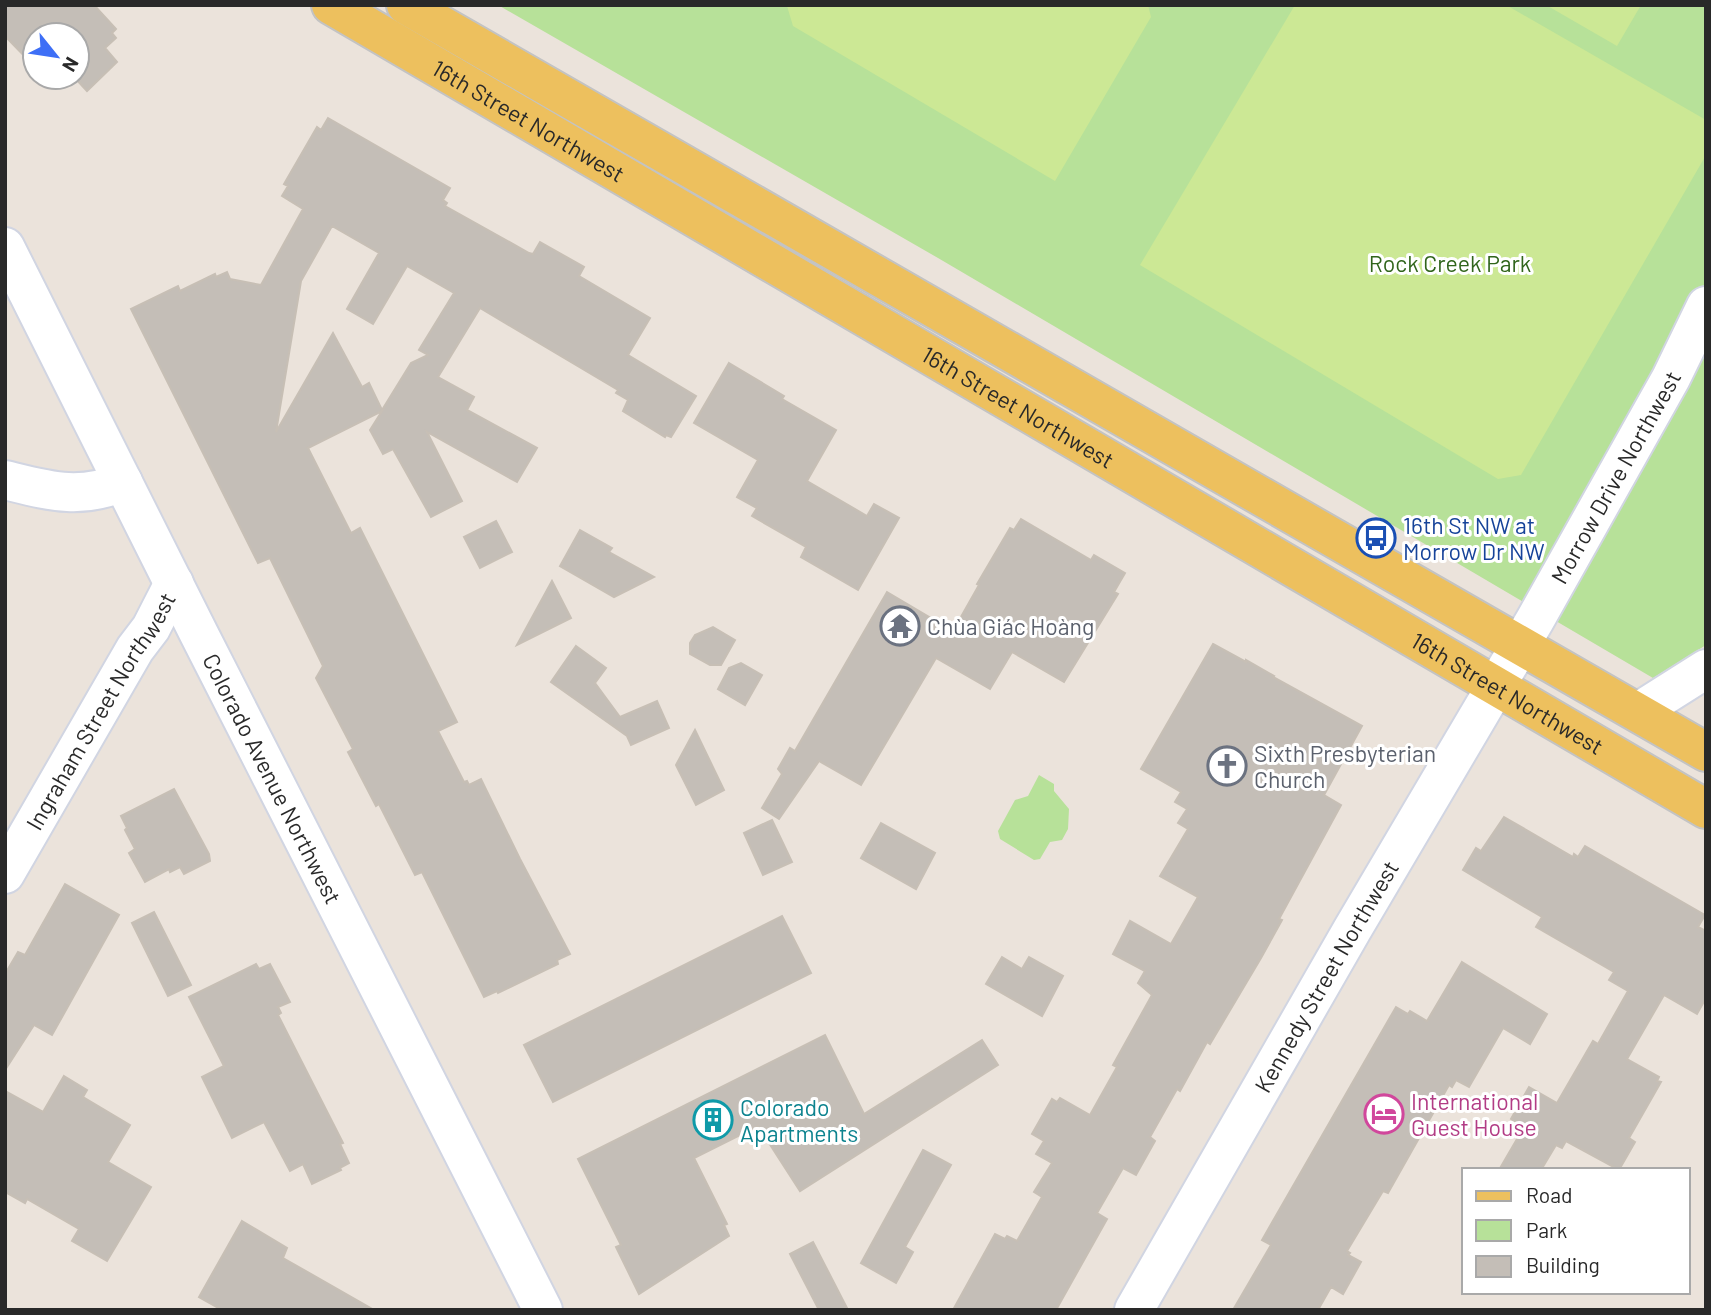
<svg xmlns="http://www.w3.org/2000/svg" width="1711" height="1315" viewBox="0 0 1711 1315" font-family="Barlow,sans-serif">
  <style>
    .green { fill: #b7e199 }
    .pitch { fill: #cce895 }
    .building { fill: #c4beb7; stroke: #c7bfb5; stroke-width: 2; fill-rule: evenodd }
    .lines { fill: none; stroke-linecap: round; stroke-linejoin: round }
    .minor-casing { stroke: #d1d5e2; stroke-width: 42 }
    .major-casing { stroke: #c3c3c3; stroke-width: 42 }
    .minor { stroke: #fff; stroke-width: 38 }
    .major { stroke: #edc05e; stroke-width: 38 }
    .labels { text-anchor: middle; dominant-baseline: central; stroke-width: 6; stroke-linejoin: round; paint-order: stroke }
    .street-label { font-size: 23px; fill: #292929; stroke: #fff }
    .park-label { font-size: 23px; fill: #30651b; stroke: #fff }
    .transit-label { font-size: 23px; fill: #164399; stroke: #fff; text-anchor: start }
    .worship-label { font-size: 23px; fill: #5b616d; stroke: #fff; text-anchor: start }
    .hotel-label { font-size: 23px; fill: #b23c85; stroke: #fff; text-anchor: start }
    .culture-label { font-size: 23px; fill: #0d838f; stroke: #fff; text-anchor: start }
  </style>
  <rect width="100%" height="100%" fill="#ebe3db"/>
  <g class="green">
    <path d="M498,5H1706V645L1653,678L938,258Z"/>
    <path d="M1039,775L1054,784V791L1069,809L1068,829L1062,840L1050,842L1040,859L1034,860L1000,839L998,831L1015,800L1028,796Z"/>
  </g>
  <g class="pitch">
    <path d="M1148,5L1151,17L1055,181L793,26L787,6Z"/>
    <path d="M1295,5H1506L1706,120V155L1521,475L1498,479L1140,265Z"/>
    <path d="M1546,5H1641L1617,46Z"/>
  </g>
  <g class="building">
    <path d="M5,5H94L116,29L112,33L116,38L105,48L117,62L87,91L74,77H77V35H35V67L5,36Z"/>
    <path d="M328,118L450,188L443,200L447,203L445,206L529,253L533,254L540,242L584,267L579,276L650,318L628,355L696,396L671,437L666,435L665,437L623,411L628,400L616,393L618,390L480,308L438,377L474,397L467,410L537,448L517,482L427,432L462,501L431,517L393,449L383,454L370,430L382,411L308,448L351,533L360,528L457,722L438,731L464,782L467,781L469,785L481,779L520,859L570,954L557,960L558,964L498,993L497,991L484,997L422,872L415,875L379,804L376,806L348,752L353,749L316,678L323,666L270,558L258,563L131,309L178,286L180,291L215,274L216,277L227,272L230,279L261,285L303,209L282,196L288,186L284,184L317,127L321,130ZM332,226L379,253L347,309L373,324L407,266L454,293L419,350L428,355L411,363L382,410L369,383L362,387L333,333L276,432L301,281Z"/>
    <path d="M729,363L784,396L782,399L836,430L807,481L867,516L874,504L899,518L858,590L801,557L806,547L752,516L757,508L737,497L758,460L694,423Z"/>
    <path d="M1021,519L1091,560L1094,555L1125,573L1114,592L1118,594L1064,682L1012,652L990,689L936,658L861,785L819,761L779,819L762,808L782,774L778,769L790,748L795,751L887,592L953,631L979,585L977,584L1010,528L1014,530Z"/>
    <path d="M496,521L512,552L480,568L464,537Z"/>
    <path d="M580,530L612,548L609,552L654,577L614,597L560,566Z"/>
    <path d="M552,581L571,618L517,645Z"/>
    <path d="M713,627L735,640L721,665H710L690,654V643L695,635Z"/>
    <path d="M1213,644L1246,662V660L1274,676L1273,677L1362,726L1324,795L1341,805L1279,919L1282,920L1261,958L1210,1044L1207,1042L1180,1091L1177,1089L1150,1137L1155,1141L1136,1175L1123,1168L1097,1213L1107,1219L1056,1310H953L995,1234L1005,1239L1007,1236L1017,1241L1042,1197L1034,1192L1052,1163L1036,1154L1044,1141L1032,1134L1052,1099L1057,1102L1060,1098L1090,1115L1117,1067L1113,1065L1152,995L1138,983L1145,971L1113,954L1130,921L1171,944L1198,897L1160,876L1188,829L1178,823L1187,809L1175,802L1181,792L1141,769Z"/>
    <path d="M576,646L606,668L595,683L620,717L657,701L669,728L631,745L627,736L551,682Z"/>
    <path d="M741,663L762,675L745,705L718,689L729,668Z"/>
    <path d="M695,730L724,790L696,805L676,765Z"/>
    <path d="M174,789L209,854L210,861L184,874L180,867L170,872L169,869L145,882L129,853L135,849L125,830L127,828L121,816Z"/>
    <path d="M1504,817L1573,857L1574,854L1578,857L1585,846L1705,915L1698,927L1706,931V998L1697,1014L1664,995L1627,1059L1659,1077L1657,1081L1661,1082L1629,1138L1635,1142L1619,1170L1566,1141L1562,1148L1556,1145L1541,1170H1499L1524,1127L1511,1119L1529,1087L1557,1103L1593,1041L1598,1044L1628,991L1609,980L1614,972L1536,927L1542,917L1463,870L1476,848L1481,851Z"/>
    <path d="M772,820L792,862L763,875L744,833Z"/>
    <path d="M881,823L935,853L916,889L861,858Z"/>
    <path d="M65,884L119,915L52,1035L34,1025L5,1070V974L18,952L25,955Z"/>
    <path d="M154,912L191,985L168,996L132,923Z"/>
    <path d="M782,916L811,973L553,1102L524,1045Z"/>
    <path d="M1002,957L1022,969L1029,957L1063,976L1042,1016L986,984Z"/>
    <path d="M1462,962L1547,1014L1530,1044L1503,1028L1469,1087L1456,1080L1452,1087L1449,1085L1388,1193L1383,1191L1347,1251L1350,1253L1348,1255L1361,1262L1343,1294L1331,1287L1318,1310H1233L1271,1245L1262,1240L1396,1007L1408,1014L1410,1011L1427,1021Z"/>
    <path d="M256,964L259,969L270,964L290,1002L278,1007L281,1013L278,1015L343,1143L340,1144L349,1163L340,1168L341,1170L312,1184L303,1164L290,1171L264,1122L232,1138L202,1077L224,1066L189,997Z"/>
    <path d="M825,1035L864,1114L982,1040L998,1065L800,1191L758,1126L694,1158L727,1224L724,1225L729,1236L639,1294L616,1247L621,1245L578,1159Z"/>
    <path d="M64,1076L87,1090L83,1097L130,1125L108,1162L151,1187L107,1261L72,1241L79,1229L27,1199L25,1203L5,1192V1091L43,1112Z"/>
    <path d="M923,1150L951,1165L905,1247L913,1252L896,1283L861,1263Z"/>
    <path d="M242,1221L287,1248L283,1258L374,1310H222L199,1297Z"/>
    <path d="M813,1242L848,1310H819L790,1254Z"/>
  </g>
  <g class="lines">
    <g class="minor-casing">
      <g id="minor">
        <path id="s1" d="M5,247L199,634L543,1310"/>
        <path d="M5,480C50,491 79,500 123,482"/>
        <path d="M1638,712L1706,669"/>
        <path id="s2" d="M5,874L135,649L151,628L174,583"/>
        <path id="s3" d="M1134,1310L1352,930L1535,620L1671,378L1706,306"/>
      </g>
    </g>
    <g class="major-casing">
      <g id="major">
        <path id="s4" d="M331,5L1706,809"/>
        <path d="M406,5L1706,752"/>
      </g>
    </g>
    <use href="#minor" class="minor"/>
    <use href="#major" class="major"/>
  </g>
  <defs>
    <g id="bus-ring" transform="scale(2.0125)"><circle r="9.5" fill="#fff" stroke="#1a4fb4" stroke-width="1.5"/><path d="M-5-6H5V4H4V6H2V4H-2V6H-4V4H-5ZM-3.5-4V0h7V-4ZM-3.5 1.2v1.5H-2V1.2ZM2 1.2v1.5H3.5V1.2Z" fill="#1a4fb4"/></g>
    <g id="temple-ring" transform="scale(2.0125)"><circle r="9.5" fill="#fff" stroke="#6b7280" stroke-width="1.5"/><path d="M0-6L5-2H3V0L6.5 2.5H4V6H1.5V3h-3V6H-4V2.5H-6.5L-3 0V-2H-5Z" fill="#6b7280"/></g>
    <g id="church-ring" transform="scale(2.0125)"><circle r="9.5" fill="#fff" stroke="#6b7280" stroke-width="1.5"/><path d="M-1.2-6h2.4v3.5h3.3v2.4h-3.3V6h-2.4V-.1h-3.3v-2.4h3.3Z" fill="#6b7280"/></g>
    <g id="hotel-ring" transform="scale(2.0125)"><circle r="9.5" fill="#fff" stroke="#d1479c" stroke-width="1.5"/><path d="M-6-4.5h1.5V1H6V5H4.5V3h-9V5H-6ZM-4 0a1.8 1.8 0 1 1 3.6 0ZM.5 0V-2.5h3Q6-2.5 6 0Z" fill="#d1479c"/></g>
    <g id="building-ring" transform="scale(2.0125)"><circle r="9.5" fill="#fff" stroke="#0f9aa8" stroke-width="1.5"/><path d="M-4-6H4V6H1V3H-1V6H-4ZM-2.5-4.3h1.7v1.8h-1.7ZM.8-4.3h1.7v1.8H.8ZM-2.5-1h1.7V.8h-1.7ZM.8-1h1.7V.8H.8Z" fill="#0f9aa8"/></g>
  </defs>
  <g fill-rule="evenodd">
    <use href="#bus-ring" x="1376" y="538"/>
    <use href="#temple-ring" x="900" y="626"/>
    <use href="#church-ring" x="1227" y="766"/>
    <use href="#hotel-ring" x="1384" y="1114"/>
    <use href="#building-ring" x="713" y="1120"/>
  </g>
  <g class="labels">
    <g class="street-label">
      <text stroke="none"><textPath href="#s4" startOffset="229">16th Street Northwest</textPath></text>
      <text stroke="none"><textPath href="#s4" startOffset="796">16th Street Northwest</textPath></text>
      <text stroke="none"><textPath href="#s3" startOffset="962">Morrow Drive Northwest</textPath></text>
      <text stroke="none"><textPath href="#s4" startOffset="1363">16th Street Northwest</textPath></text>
      <text stroke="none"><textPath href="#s2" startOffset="189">Ingraham Street Northwest</textPath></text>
      <text stroke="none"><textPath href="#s1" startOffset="595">Colorado Avenue Northwest</textPath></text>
      <text stroke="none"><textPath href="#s3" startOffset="385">Kennedy Street Northwest</textPath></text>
    </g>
    <g class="park-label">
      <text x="1450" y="263">Rock Creek Park</text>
    </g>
    <g class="transit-label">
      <text x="1403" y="525">16th St NW at<tspan x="1403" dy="26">Morrow Dr NW</tspan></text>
    </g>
    <g class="worship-label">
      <text x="927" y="626">Chùa Giác Hoàng</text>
      <text x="1254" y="753">Sixth Presbyterian<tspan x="1254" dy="26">Church</tspan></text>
    </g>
    <g class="hotel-label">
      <text x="1411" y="1101">International<tspan x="1411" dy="26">Guest House</tspan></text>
    </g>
    <g class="culture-label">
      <text x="740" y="1107">Colorado<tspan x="740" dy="26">Apartments</tspan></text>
    </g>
  </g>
  <rect width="1711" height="1315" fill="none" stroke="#292929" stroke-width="14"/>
  <rect x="1462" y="1168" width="228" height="126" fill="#ffffff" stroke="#a9a9a9" stroke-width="2"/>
  <rect x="1476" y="1191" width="35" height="10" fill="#edc05e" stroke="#a9a9a9" stroke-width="2"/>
  <text x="1526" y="1203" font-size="21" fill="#292929">Road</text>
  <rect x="1476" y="1220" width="35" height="21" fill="#b7e199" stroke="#a9a9a9" stroke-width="2"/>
  <text x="1526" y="1238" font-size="21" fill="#292929">Park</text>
  <rect x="1476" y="1256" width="35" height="21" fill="#c4beb7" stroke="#a9a9a9" stroke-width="2"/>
  <text x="1526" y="1273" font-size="21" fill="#292929">Building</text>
  <g transform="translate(56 56) rotate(120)"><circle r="33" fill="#ffffff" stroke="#a9a9a9" stroke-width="2"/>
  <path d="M0-5L12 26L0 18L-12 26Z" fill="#3e6ff6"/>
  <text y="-10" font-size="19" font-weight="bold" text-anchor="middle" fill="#292929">N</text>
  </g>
</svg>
